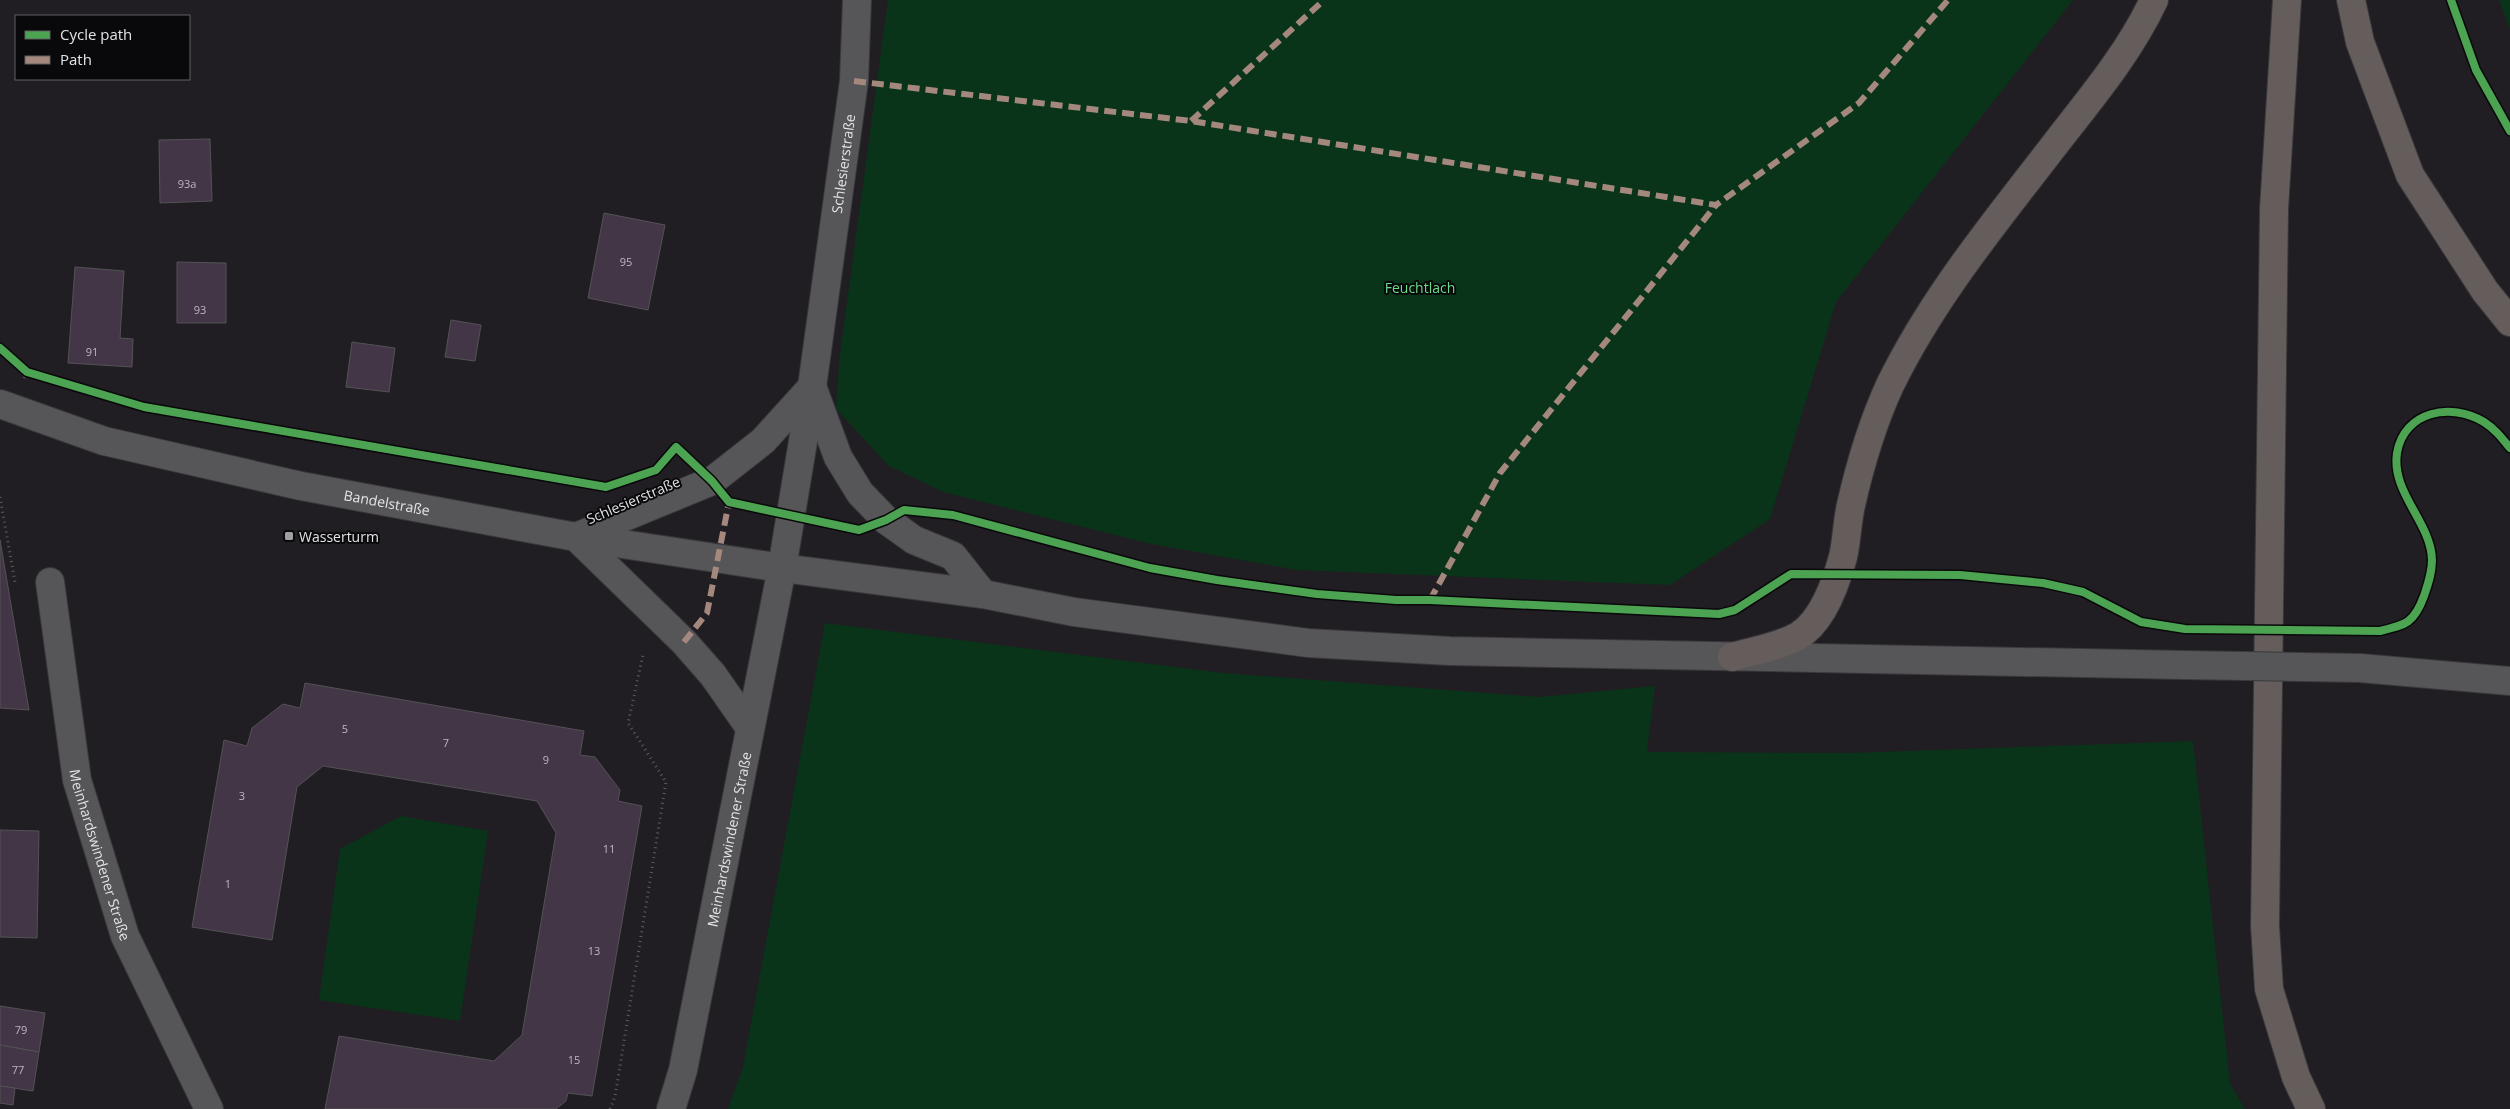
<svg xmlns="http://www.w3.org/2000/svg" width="2510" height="1109" viewBox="0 0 2510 1109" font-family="'Open Sans',sans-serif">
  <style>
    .green { fill: #0a3419 }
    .building { fill: #433747; stroke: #545256 }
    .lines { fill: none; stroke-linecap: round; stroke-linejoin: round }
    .street-casing { stroke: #39383b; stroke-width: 30 }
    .secondary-casing { stroke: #39383b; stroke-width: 30 }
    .primary-casing { stroke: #39383b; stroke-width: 30 }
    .path { stroke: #5d5c5f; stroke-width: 3; stroke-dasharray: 1 4; stroke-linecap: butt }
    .street { stroke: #565658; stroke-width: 28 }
    .secondary { stroke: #565658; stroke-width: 28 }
    .primary { stroke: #645d5b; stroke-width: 28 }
    .secondary-bridge-casing { stroke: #39383b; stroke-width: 30; stroke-linecap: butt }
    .secondary-bridge { stroke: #565658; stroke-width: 28 }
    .quiet { stroke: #a5887d; stroke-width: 6; stroke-dasharray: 12 6; stroke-linecap: butt }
    .cycleway-casing { stroke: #09080a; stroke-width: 11 }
    .cycleway { stroke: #4ca352; stroke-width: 8 }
    .poi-dot { fill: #9f9ea3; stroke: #09080a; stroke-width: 2 }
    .labels { text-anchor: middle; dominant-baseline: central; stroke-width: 4; stroke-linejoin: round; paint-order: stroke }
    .number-label { font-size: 11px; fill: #bcb8c0 }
    .street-label { font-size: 14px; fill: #e4e3e8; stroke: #09080a }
    .park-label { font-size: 14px; fill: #69dc89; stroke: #09080a }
    .poi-label { font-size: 14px; fill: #e4e3e8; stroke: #09080a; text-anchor: start }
  </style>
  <rect width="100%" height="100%" fill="#201e22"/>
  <g class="green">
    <path d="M888,0H2073L1836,302L1770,519L1670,585L1297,570L1151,544L943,492L889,466L836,409L839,362Z"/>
    <path d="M2499,0H2510V29Z"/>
    <path d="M825,623L1224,673L1539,697L1655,686L1647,752L1852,753L2193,741L2230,1084L2245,1109H728L743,1067Z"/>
    <path d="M401,816L488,831L460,1021L319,1000L340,849Z"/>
  </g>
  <g class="building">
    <path d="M210,139L212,201L160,203L159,140Z"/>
    <path d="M604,213L665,225L648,310L588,298Z"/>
    <path d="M177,262L226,263V323H177Z"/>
    <path d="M75,267L124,271L120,338L133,339L132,367L68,363Z"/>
    <path d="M451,320L481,325L475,361L445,357Z"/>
    <path d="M352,342L395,348L389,392L346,387Z"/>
    <path d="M0,540L29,710L0,708Z"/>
    <path d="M305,683L584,731L580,755L595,757L620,790L618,801L642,806L592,1096L568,1093L566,1101L556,1109H325L339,1036L494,1061L522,1035L556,833L537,801L323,766L297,787L272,940L192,927L224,740L247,746L252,728L283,704L300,708Z"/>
    <path d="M0,830L39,831L37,938L0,937Z"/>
    <path d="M0,1006L45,1013L39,1052L0,1045Z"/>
    <path d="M0,1045L39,1052L33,1091L0,1086Z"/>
    <path d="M0,1086L15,1088L13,1105L0,1103Z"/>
  </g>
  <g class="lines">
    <g class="street-casing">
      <g id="street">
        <path d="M813,389L838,457L860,493L886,520L914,540L953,556L983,594"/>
        <path d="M576,537L712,481L763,441L812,387"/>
        <path id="s1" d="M782,568L812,387L854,81L857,0"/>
        <path id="s2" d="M50,582L77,780L125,936L209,1109"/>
      </g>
    </g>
    <g class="secondary-casing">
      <g id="secondary">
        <path id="s3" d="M0,404L104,441L301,486L576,537L782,568L983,594L1074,612L1308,643L1450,651L2183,665"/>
        <path d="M576,537L684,642L713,675L750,728"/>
        <path d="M2360,668L2510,681"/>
        <path id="s4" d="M671,1109L683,1070L782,568"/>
      </g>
    </g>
    <g class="primary-casing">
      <g id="primary">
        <path d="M2287,0L2274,209L2265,926L2269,989L2296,1077L2311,1109"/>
        <path d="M2351,0L2360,42L2410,175L2485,291L2510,322"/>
        <path d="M1732,657C1752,651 1779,647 1798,636C1822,622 1836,583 1843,557C1847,540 1847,522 1851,505C1860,465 1873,422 1890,385C1935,293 2001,215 2063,134C2096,92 2131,49 2154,0"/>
      </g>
    </g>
    <g class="path">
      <path d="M24,378L27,372"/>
      <path d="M0,497L15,582"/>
      <path d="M610,1109L615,1097L666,782L628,723L643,655"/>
    </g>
    <use href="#street" class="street"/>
    <use href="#secondary" class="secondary"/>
    <use href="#primary" class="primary"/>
    <g class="secondary-bridge-casing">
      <path id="secondary-bridge" d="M2183,665L2360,668"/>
    </g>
    <use href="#secondary-bridge" class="secondary-bridge"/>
    <g class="quiet">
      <path d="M854,81L1191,121L1716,205L1859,103L1948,0"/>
      <path d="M1191,121L1324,0"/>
      <path d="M1430,600L1500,473L1716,205"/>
      <path d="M684,642L707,613L729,502"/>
    </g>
    <g class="cycleway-casing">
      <g id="cycleway">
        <path d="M2451,0L2476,70L2510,131"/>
        <path d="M0,348L27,372L144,407L606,487L656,470L676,447L712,481L729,502L859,530L886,520L904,510L953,515L1150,568L1217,580L1317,594L1396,600H1430L1719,614L1735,610L1791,574L1960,575L2043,583L2083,592L2141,622L2185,629L2380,631C2406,625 2414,623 2424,596C2428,584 2432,573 2432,560C2431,522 2391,493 2397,453C2404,411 2451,402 2484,422C2495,429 2502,438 2510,448"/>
      </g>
    </g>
    <use href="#cycleway" class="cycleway"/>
  </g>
  <rect class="poi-dot" x="284" y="531" width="10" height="10" rx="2.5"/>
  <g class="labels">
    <g class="number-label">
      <text x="187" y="183">93a</text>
      <text x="626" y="261">95</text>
      <text x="200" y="309">93</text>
      <text x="92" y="351">91</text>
      <text x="345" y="728">5</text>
      <text x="446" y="742">7</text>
      <text x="546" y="759">9</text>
      <text x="242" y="795">3</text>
      <text x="609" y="848">11</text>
      <text x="228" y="883">1</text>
      <text x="594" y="950">13</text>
      <text x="21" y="1029">79</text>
      <text x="574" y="1059">15</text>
      <text x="18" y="1069">77</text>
    </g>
    <g class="street-label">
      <text stroke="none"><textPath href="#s1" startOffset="409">Schlesierstraße</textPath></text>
      <text transform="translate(633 500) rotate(-23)">Schlesierstraße</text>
      <text stroke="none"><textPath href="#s3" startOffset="400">Bandelstraße</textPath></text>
      <text stroke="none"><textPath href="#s4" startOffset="276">Meinhardswindener Straße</textPath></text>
      <text stroke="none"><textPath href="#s2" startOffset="278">Meinhardswindener Straße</textPath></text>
    </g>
    <g class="park-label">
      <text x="1420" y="287">Feuchtlach</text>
    </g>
    <g class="poi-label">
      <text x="299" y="536">Wasserturm</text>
    </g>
  </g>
  <rect x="15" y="15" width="175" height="65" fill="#09080a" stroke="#616063"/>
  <rect x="25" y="31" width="25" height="8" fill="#4ca352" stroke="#616063"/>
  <text x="60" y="40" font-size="15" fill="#e4e3e8">Cycle path</text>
  <rect x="25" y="56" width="25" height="8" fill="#a5887d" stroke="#616063"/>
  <text x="60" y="65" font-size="15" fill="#e4e3e8">Path</text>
</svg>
